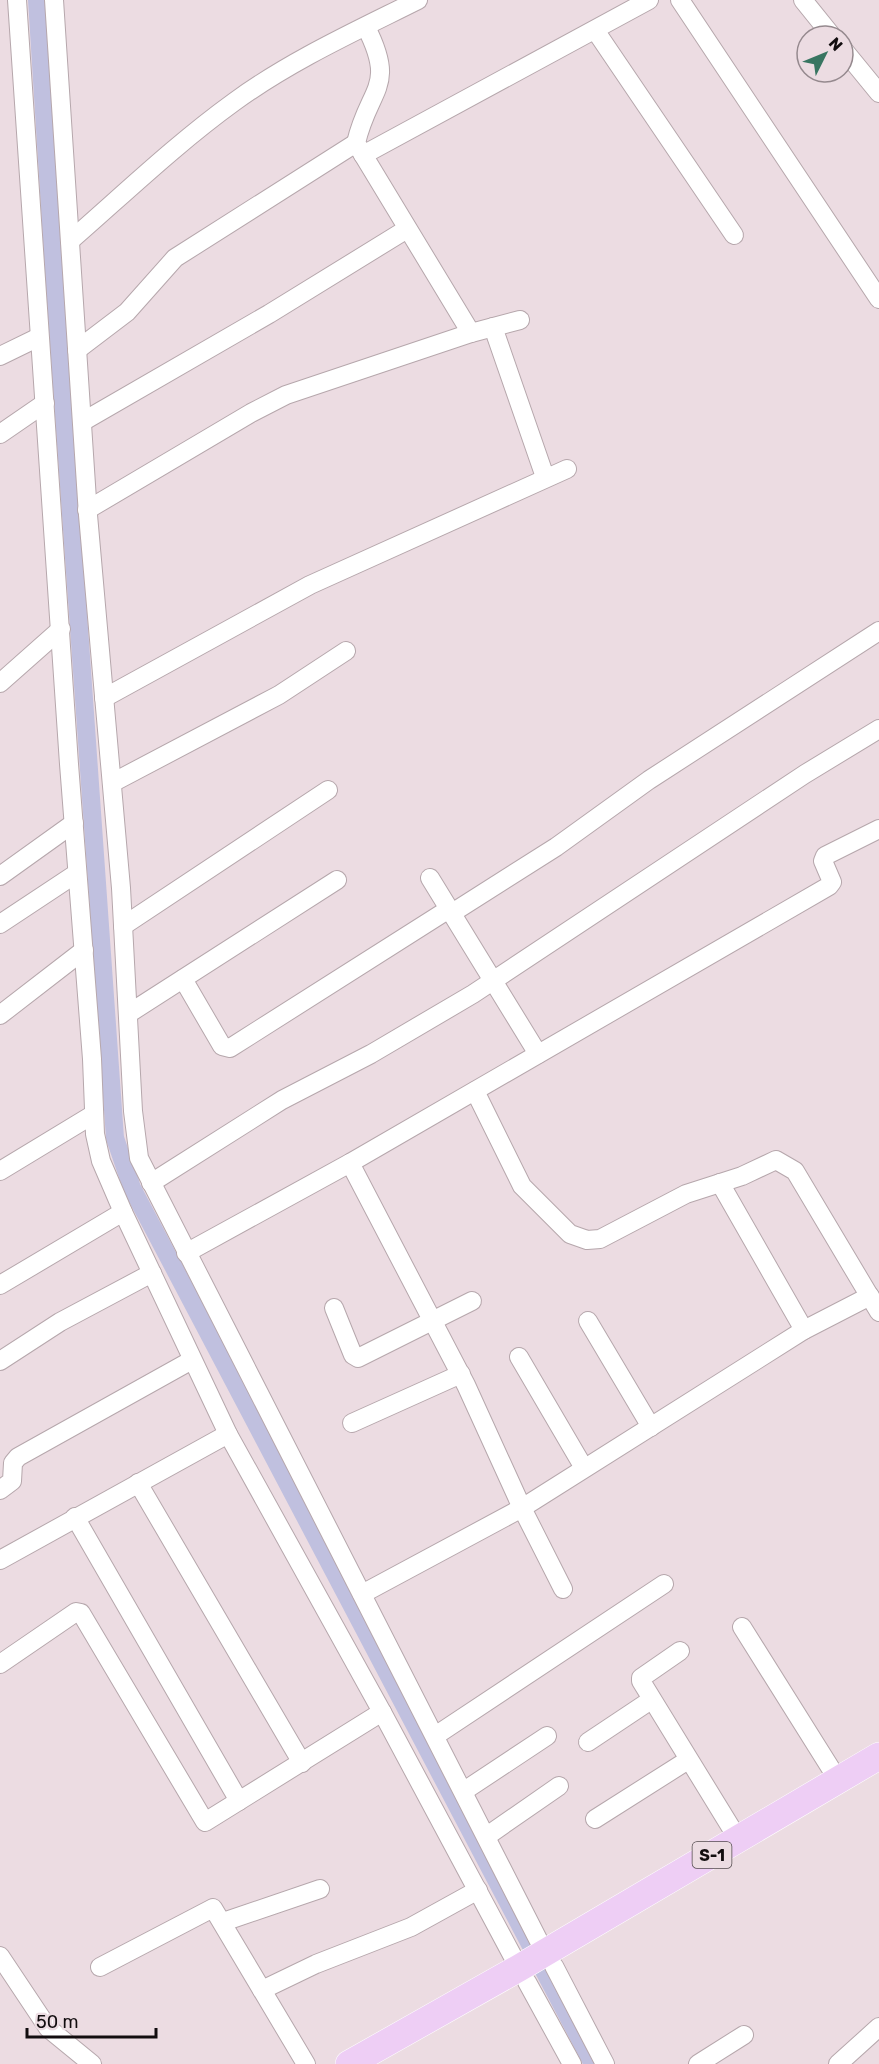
<svg xmlns="http://www.w3.org/2000/svg" width="879" height="2064" viewBox="0 0 879 2064" font-family="Rubik,sans-serif">
  <style>
    .lines { fill: none; stroke-linecap: round; stroke-linejoin: round }
    .canal { stroke: #c0c0df; stroke-width: 18 }
    .minor-casing { stroke: #b6a7ac; stroke-width: 20 }
    .primary-casing { stroke: #fff; stroke-width: 28 }
    .minor { stroke: #fff; stroke-width: 18 }
    .primary { stroke: #eecef5; stroke-width: 27 }
    .labels { text-anchor: middle; dominant-baseline: central; stroke-width: 6; stroke-linejoin: round; paint-order: stroke }
    .shield { fill: #ecdce2; stroke: #534b4e; stroke-width: 1.5 }
    .shield-label { font-size: 16px; font-weight: bold; fill: #120d0f }
  </style>
  <rect width="100%" height="100%" fill="#ecdce2"/>
  <g class="lines">
    <path class="canal" d="M37,0L55,288L115,1138L132,1188L593,2064"/>
    <g class="minor-casing">
      <g id="minor">
        <path d="M17,0L69,764L92,1059L95,1134L101,1161L123,1212L228,1434L382,1712L519,1968"/>
        <path d="M54,0L88,515L121,888L133,1111L139,1158L545,1953"/>
        <path d="M680,0L879,299"/>
        <path d="M803,0L832,36"/>
        <path d="M366,27C397,88 369,87 356,143L471,333"/>
        <path d="M595,30L734,235"/>
        <path d="M843,49L879,93"/>
        <path d="M363,155L649,0"/>
        <path d="M70,241C124,194 176,144 234,102C290,61 356,31 418,0"/>
        <path d="M493,327L545,477"/>
        <path d="M77,350L127,312L175,258L356,143"/>
        <path d="M0,356L39,337"/>
        <path d="M82,422L269,314L407,229"/>
        <path d="M0,434L45,403"/>
        <path d="M87,510L251,413L286,395L471,333L520,320"/>
        <path d="M0,683L61,629"/>
        <path d="M104,698L310,585L567,469"/>
        <path d="M112,783L279,695L346,651"/>
        <path d="M0,876L74,823"/>
        <path d="M430,878L538,1054"/>
        <path d="M452,913L556,847L649,780L879,631"/>
        <path d="M0,924L77,873"/>
        <path d="M123,926L328,790"/>
        <path d="M183,979L222,1046L230,1048L449,909"/>
        <path d="M128,1014L337,880"/>
        <path d="M0,1015L84,950"/>
        <path d="M475,1091L522,1186L570,1234L587,1240L600,1239L686,1194L742,1176L776,1160L795,1171L879,1312"/>
        <path d="M350,1163L466,1385L522,1508L563,1589"/>
        <path d="M0,1171L94,1114"/>
        <path d="M151,1183L282,1100L371,1054L473,994L805,774L879,729"/>
        <path d="M720,1183L804,1330"/>
        <path d="M186,1253L350,1163L829,886L832,882L823,861L825,856L879,829"/>
        <path d="M0,1285L123,1212"/>
        <path d="M334,1308L353,1355L358,1358L472,1301"/>
        <path d="M588,1321L651,1427"/>
        <path d="M519,1357L584,1468"/>
        <path d="M0,1361L60,1322L152,1273"/>
        <path d="M352,1423L461,1374"/>
        <path d="M138,1483L302,1763"/>
        <path d="M0,1490L12,1481L13,1463L18,1457L192,1360"/>
        <path d="M75,1517L239,1801"/>
        <path d="M0,1560L228,1434"/>
        <path d="M362,1594L522,1508L804,1330L870,1296"/>
        <path d="M742,1627L838,1780"/>
        <path d="M680,1651L641,1678V1681L738,1839"/>
        <path d="M0,1664L76,1612L81,1613L205,1822L382,1712"/>
        <path d="M435,1736L664,1584"/>
        <path d="M588,1742L651,1700"/>
        <path d="M464,1791L547,1736"/>
        <path d="M595,1819L688,1760"/>
        <path d="M487,1836L559,1786"/>
        <path d="M223,1922L320,1889"/>
        <path d="M0,1956L48,2028L92,2064"/>
        <path d="M554,1966L605,2064"/>
        <path d="M100,1967L213,1908L306,2064"/>
        <path d="M527,1982L572,2064"/>
        <path d="M262,1990L316,1964L411,1927L478,1890"/>
        <path d="M698,2064L744,2035"/>
        <path d="M838,2064L879,2027"/>
      </g>
    </g>
    <g class="primary-casing">
      <path id="primary" d="M349,2064L519,1968L879,1756"/>
    </g>
    <use href="#minor" class="minor"/>
    <use href="#primary" class="primary"/>
  </g>
  <g class="labels">
    <rect class="shield" x="692.5" y="1842" width="39" height="26" rx="4.5"/>
    <g class="shield-label">
      <text x="712" y="1855">S-1</text>
    </g>
  </g>
  <g transform="translate(825 54) rotate(47)"><circle r="28" fill="#ecdce2" stroke="#95898e" stroke-width="1.5"/>
  <path d="M0-4.5L10 22L0 15L-10 22Z" fill="#387561"/>
  <text y="-9" font-size="16" font-weight="bold" text-anchor="middle" fill="#120d0f">N</text>
  </g>
  <path d="M27 2028v9h129v-9" fill="none" stroke="#120d0f" stroke-width="3"/>
  <text x="36" y="2028" font-size="18" fill="#120d0f" stroke="#ecdce2" stroke-width="4.5" paint-order="stroke">50 m</text>
</svg>
